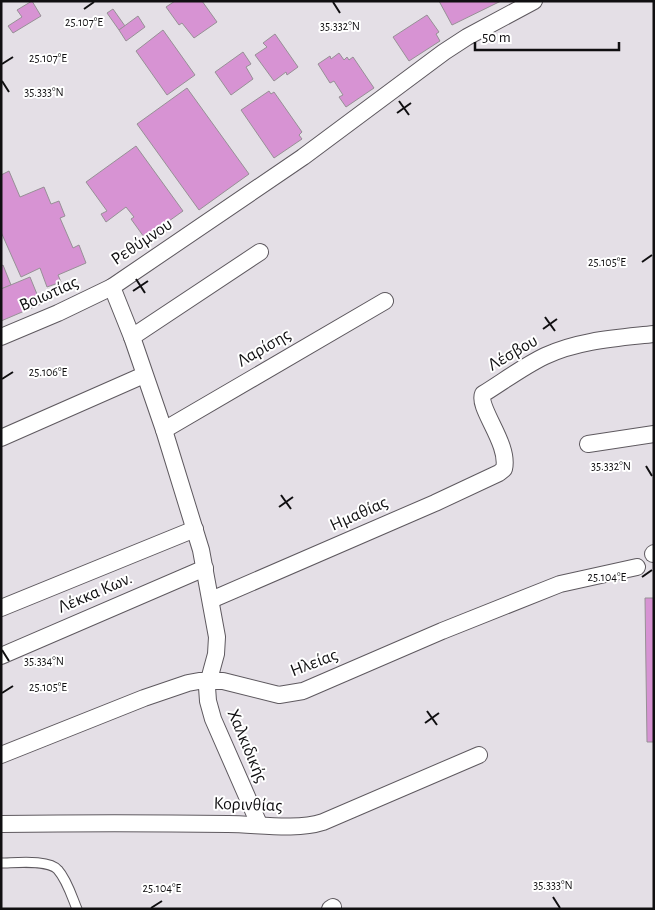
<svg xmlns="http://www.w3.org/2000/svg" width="655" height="910" viewBox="0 0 655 910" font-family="'Alegreya Sans',sans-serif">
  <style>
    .building { fill: #d793d3; stroke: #979096 }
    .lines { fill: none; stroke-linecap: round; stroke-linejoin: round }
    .lane-casing { stroke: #5e595f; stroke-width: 11 }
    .street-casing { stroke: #5e595f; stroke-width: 18 }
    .lane { stroke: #fff; stroke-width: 9 }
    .street { stroke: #fff; stroke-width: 16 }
    .ticks { fill: none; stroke: #100f11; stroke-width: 2 }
    .labels { text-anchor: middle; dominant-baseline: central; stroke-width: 4; stroke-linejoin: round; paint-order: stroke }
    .street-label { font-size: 18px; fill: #100f11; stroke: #fff }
    .ticks-label { font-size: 12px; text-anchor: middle; fill: #100f11; stroke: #fff; stroke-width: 4; stroke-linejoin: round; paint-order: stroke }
  </style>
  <rect width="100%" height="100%" fill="#e4dfe6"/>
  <g class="building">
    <path d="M32,1L41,16L13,33L8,26L22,17L17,10Z"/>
    <path d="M175,1H202L217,22L194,38L182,23L179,25L166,7Z"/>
    <path d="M439,1H501L452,25Z"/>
    <path d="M113,9L125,26L119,30L107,13Z"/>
    <path d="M427,15L439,32L436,34L440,41L409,61L393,37Z"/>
    <path d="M138,16L145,27L126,41L119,30Z"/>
    <path d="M163,30L195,75L167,95L136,51Z"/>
    <path d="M275,34L298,67L287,75L286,72L274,81L255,55L267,47L263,43Z"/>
    <path d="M243,52L251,64L246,67L253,79L231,95L215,72Z"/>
    <path d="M339,53L344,60L347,57L349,60L353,57L374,88L346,107L339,97L343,95L334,81L330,83L318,64L330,56L331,59Z"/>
    <path d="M187,88L249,174L199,210L137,124Z"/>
    <path d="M269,91L271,94L274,92L302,132L299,135L302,139L274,158L241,110Z"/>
    <path d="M136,146L183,211L169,221L173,227L149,244L131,219L134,217L126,207L106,222L101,214L107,211L86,182Z"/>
    <path d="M9,171L20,197L44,187L51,204L59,201L65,216L60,218L73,248L79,245L86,263L58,275L61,282L47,287L40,268L21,277L1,232V175Z"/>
    <path d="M3,265L11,285L1,289V266Z"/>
    <path d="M30,277L41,304L1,321V289Z"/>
    <path d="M645,598H654V742H647Z"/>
  </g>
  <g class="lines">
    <g class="lane-casing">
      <path id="lane" d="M1,863C15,863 49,859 58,870C67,880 72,897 77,909"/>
    </g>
    <g class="street-casing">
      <g id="street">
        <path d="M1,337L58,313L112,287"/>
        <path d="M132,337L260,252"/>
        <path d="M164,430L385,301"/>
        <path d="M1,438L144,375"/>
        <path d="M588,444L654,434"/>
        <path d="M653,554L654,553"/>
        <path d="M211,600L435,503L499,473L504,469C510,444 477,408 483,394C504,381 524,366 545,356C579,340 618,338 654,334"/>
        <path d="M1,608L195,529"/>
        <path d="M1,656L205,568"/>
        <path d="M1,755L144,698L188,683L199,681H223L279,695L303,691L442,631L560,584L637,567"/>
        <path d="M1,824C77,823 152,823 228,824C257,824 295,831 323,822L479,755"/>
        <path d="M259,824L213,719L208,701L207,687L216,654L217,637L201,550L164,430L132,337L112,287L303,157L444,52L467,37L534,1"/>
        <path d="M330,909L333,907"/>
      </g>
    </g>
    <use href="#lane" class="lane"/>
    <use href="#street" class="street"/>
  </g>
  <path class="ticks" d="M333,2L340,13M84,9L94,2M2,64L13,57M2,81L9,92M399,101L409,115M397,113L411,103M642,262L652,255M136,279L145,293M133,291L148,281M545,317L555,331M543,329L557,319M2,379L13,372M646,466L652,476M281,495L291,509M279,507L293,497M642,577L652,570M2,650L9,661M2,693L13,686M427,711L437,725M425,723L439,713M553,897L560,908M151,908L162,901"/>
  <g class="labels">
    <g class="street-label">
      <text transform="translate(142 242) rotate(-34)">Ρεθύμνου</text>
      <text transform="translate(49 294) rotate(-24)">Βοιωτίας</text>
      <text transform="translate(264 348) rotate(-30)">Λαρίσης</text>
      <text transform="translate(513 353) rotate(-30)">Λέσβου</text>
      <text transform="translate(359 514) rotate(-24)">Ημαθίας</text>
      <text transform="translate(95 593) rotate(-23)">Λέκκα Κων.</text>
      <text transform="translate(314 663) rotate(-21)">Ηλείας</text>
      <text transform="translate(247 746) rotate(67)">Χαλκιδικής</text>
      <text transform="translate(248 805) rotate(2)">Κορινθίας</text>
    </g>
  </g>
  <g class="ticks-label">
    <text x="84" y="26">25.107°E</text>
    <text x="340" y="30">35.332°N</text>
    <text x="48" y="62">25.107°E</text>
    <text x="44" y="96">35.333°N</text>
    <text x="607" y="266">25.105°E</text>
    <text x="48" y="376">25.106°E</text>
    <text x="611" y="470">35.332°N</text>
    <text x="607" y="581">25.104°E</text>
    <text x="44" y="665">35.334°N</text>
    <text x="48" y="691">25.105°E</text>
    <text x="553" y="889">35.333°N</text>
    <text x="162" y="892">25.104°E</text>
  </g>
  <rect width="655" height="910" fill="none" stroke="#100f11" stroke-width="5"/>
  <path d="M475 42v8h144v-8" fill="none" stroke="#100f11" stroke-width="2.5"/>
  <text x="482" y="42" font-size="15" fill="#100f11" stroke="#ffffff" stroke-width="4" paint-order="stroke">50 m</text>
</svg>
